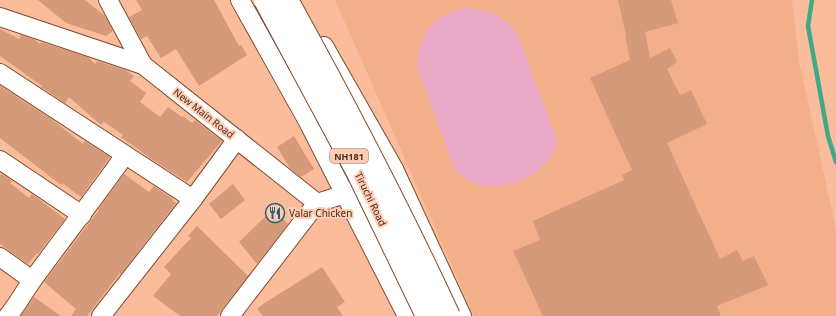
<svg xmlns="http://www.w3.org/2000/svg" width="836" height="316" viewBox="0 0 836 316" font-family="'Noto Sans',sans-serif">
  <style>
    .built { fill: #f3af8a }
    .pitch { fill: #e9a9c7 }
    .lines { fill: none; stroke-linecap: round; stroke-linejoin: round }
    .stream { stroke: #41a888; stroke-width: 4.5 }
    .building { fill: #d59a7a }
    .minor-casing { stroke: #804b2d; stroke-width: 20 }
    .minor { stroke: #fff; stroke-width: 18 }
    .highway-bridge-casing { stroke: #804b2d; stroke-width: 24; stroke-linecap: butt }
    .highway-bridge { stroke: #fff; stroke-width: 22 }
    .labels { text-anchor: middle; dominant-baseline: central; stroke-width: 4; stroke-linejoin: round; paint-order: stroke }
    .shield { fill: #ffccb2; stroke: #7d5d4c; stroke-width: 1 }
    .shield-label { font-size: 9px; font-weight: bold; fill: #452d20 }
    .street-label { font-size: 10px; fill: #452d20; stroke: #ffccb2 }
    .poi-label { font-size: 10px; fill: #452d20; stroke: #ffccb2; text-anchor: start }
  </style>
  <rect width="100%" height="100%" fill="#fabc9b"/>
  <path class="built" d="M335,0H792L799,61L836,229V316H474Z"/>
  <path class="pitch" d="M462,8C489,10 504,13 519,38L558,143L550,160L535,173L517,183L499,186H481L469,181L455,170L417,67L419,49L426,31L434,22L445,15Z"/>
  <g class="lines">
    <path class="stream" d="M812,0L808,26L828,136L836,162"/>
  </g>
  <g class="building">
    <path d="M38,0H85L105,16L113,31L106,36L66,23Z"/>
    <path d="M136,0H214L239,46L241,45L247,55L199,86L176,49L161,58L147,36L141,39L129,17L142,10Z"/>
    <path d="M618,0H671L678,23L645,32L650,58L670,48L677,62L667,69L680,95L691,90L707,124L667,143L720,259L737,250L743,261L754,256L768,285L717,306L721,316H543L513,251L540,240L533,221L624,180L622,175L632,170L590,78L630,60L625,35H626Z"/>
    <path d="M0,29L19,39L21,35L34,39L40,44L41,42L88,57L95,64L97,61L125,70L134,76L130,81L146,93L140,102L160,117L168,107L182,117L183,116L192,123L195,120L222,141L187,182L153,160L121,137L123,135L104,122L101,125L69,97L65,103L41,87L42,86L0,56Z"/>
    <path d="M0,86L51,119L83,144L85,141L110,157L81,197L62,183L61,185L0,138Z"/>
    <path d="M294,136L314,169L301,177L290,168L277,147Z"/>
    <path d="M2,174L12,181L10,183L29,198L32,194L65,219L38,254L37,253L28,264L0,244V175Z"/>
    <path d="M124,174L149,192L154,186L173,199L172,200L176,203L121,274L120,273L87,316H71L76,309L44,282L99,210L98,209Z"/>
    <path d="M233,184L245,200L221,219L209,204Z"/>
    <path d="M273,209L288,224L257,264L239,242Z"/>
    <path d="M197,226L248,276L217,316H180L153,296L171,274L164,267L191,238L188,236Z"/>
    <path d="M322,267L345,302L337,307L343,316H263L257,309L263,304Z"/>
    <path d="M34,297L61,316H21Z"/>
  </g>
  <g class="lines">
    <g class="minor-casing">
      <g id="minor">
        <path d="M108,0L143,65"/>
        <path d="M240,0L307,120L407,316"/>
        <path d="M0,17L143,65L317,203L345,194L394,169"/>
        <path d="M324,46L394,169L462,316"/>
        <path d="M0,73L193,199"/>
        <path d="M0,160L82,215"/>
        <path d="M0,257L32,280"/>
        <path d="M8,316C18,304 25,290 34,278C64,237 95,197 125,155"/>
        <path d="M101,316L193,199L237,139"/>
        <path d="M230,316L317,203"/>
      </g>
    </g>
    <use href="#minor" class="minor"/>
    <g class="highway-bridge-casing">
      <g id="highway-bridge">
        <path d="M265,0L357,171L427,316"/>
        <path d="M287,0C344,103 399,208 449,316"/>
      </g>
    </g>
    <use href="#highway-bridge" class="highway-bridge"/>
  </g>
  <defs>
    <g id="restaurant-ring" transform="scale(1)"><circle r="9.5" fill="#ffccb2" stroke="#266179" stroke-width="1.5"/><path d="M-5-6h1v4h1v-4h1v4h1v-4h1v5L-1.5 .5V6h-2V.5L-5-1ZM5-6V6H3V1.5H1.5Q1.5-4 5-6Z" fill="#266179"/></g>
  </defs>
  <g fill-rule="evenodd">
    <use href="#restaurant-ring" x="275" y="213"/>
  </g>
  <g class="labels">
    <rect class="shield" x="330" y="149" width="38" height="14" rx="3"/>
    <g class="shield-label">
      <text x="349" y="156">NH181</text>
    </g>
    <g class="street-label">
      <text transform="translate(204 113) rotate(38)">New Main Road</text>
      <text transform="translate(371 199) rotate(64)">Tiruchi Road</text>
    </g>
    <g class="poi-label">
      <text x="289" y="213">Valar Chicken</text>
    </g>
  </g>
</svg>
